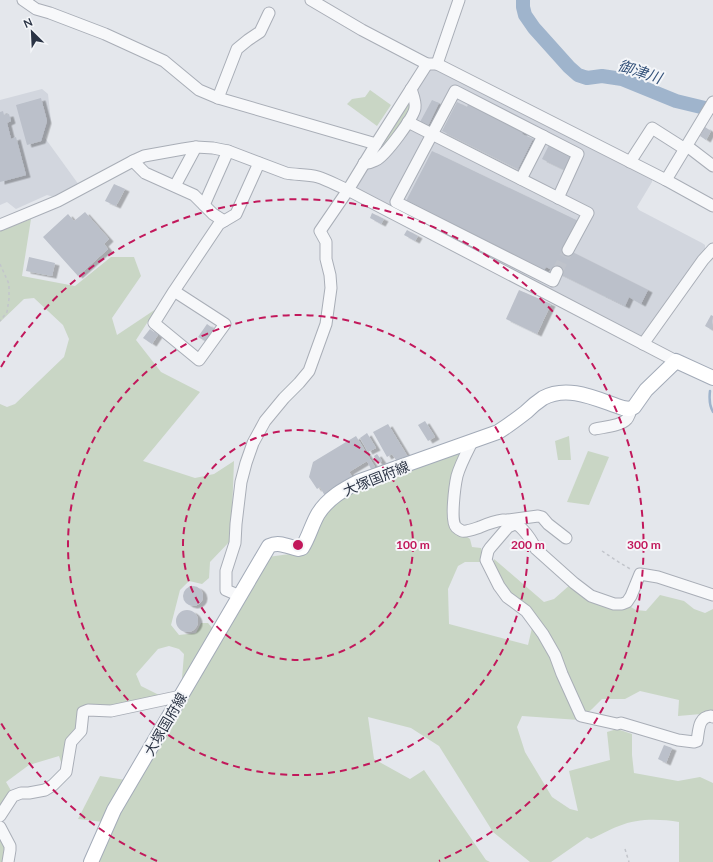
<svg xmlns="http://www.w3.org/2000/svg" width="713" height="862" viewBox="0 0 713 862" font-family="Lato,'Noto Sans JP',sans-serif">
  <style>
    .built { fill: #d2d6de }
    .green { fill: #c9d6c5 }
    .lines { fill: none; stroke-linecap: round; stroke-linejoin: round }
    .stream { stroke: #9fb4cc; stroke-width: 2.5 }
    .river { stroke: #9fb4cc; stroke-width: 14 }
    .building { fill: #bbc0ca; filter: url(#shadow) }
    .minor-tunnel { stroke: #bfc3cb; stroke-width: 11; stroke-dasharray: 11 5.5; stroke-linecap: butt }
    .minor-casing { stroke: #a9aeb7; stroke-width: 13 }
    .major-casing { stroke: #a3abb8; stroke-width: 16 }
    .path { stroke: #c2c5cb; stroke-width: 1.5; stroke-dasharray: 3 3; stroke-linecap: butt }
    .minor { stroke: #f7f8fa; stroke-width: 11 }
    .major { stroke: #fff; stroke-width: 14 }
    .ring { fill: none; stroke: #c2185b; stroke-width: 2; stroke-dasharray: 7 5 }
    .labels { text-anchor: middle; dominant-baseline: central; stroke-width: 4; stroke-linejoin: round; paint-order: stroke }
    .street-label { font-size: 14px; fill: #2b3445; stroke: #f4f6f9 }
    .water-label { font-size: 15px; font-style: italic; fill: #34527a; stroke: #f4f6f9 }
    .centre { fill: #c2185b; stroke: #f4f6f9; stroke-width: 2 }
    .ring-label { font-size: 12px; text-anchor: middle; font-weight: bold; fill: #c2185b; stroke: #f4f6f9; stroke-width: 4; stroke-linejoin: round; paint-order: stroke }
  </style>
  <defs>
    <filter id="shadow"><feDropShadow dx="4.5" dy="2.5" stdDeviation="0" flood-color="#0004"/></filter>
  </defs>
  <rect width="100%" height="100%" fill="#e4e7ec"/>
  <g class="built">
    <path d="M434,68L652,177V182L637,207L639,210L702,243L705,245V250L641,338L358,190L356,182L430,69Z"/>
    <path d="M42,89L48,94L51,121L45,138L79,185L54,197L47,195L16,209L7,202L0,205V100Z"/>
  </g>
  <g class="green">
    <path d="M370,90L391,105L377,126L347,104L352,99L365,97Z"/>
    <path d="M409,100L412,108L395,136L370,160Z"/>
    <path d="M31,219L22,276L75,286L111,257H134L141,276L112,318L117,335L156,309L136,340L161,372L200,392L143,461L195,478L214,474L234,461L231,540L210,562L209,578L202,584L189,581L180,590L171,625L179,635L196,633L201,623H208L214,630L188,677L182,678L184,654L179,649L169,646L158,649L136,674L141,686L163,697L110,708L87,705L76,731L63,768L59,756L29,765L6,782L13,794L0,811V404L7,407L15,404L64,357L69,339L63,325L34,298L24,299L0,322V231Z"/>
    <path d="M569,436L571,460H558L555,441Z"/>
    <path d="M461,450L456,529L470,539L472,547L481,548L483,556L481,562H465L458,566L448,589L449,624L528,645L535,615C520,602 493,581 494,559L544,602L554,599L571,584L626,604L636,610L646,611L660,595L684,601L694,609L705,613L713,609V713L678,716L679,700L640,691L625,699H602L592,709L579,720L522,716L517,727L525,752L552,797L570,809L578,811L569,771L610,760L607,732L617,729L632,734V755L634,773L678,781L700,777L713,783V862H679V822C660,819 638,818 619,826C610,829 600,835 591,839L587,837L551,862H530L493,832L439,746L411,728L368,717L374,759L410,779L424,770L486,860L490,862H95L118,811L268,557L297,553L322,515L350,490Z"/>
    <path d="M588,451L609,457L589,505L567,502Z"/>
    <path d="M100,776L126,780L103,822L78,819Z"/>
    <path d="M0,834L6,848L4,862H0Z"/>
  </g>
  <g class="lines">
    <path class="stream" d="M710,391C709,399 709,405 713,412"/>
    <path class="river" d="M523,0V7L525,15L534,28L569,67L578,75L587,78L602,76L622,79L676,101L705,108H713"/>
  </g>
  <g class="building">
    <path d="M41,98L47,121L41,141L27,145L16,105Z"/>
    <path d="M432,100L439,103L428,126L420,122Z"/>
    <path d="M457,102L467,107L469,102L524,130L522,134L533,139L518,169L442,131Z"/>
    <path d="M3,111L4,115L9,114L11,121L7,123L11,139L16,137L26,175L0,182V112Z"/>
    <path d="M705,127L711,131L706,140L700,136Z"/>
    <path d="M549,145L573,158L567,171L542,159Z"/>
    <path d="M432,151L578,221L564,248L648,290L641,304L629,297L625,306L546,267L543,272L405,203Z"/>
    <path d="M114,184L125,189L116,206L105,201Z"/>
    <path d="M85,212L109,239L104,244L108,249L78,276L43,237L68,214L74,221Z"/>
    <path d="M372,213L384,219L381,224L370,218Z"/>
    <path d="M407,230L418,236L415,241L404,235Z"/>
    <path d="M29,257L55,263L52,276L26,271Z"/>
    <path d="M519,290L551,304L537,334L506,319Z"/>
    <path d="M711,315L713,316L712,330L705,326Z"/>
    <path d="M207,324L214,329L205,341L198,337Z"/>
    <path d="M150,329L158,335L152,344L143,338Z"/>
    <path d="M425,421L435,437L428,441L418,425Z"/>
    <path d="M388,424L408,457L398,463L392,454L387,457L373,432Z"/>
    <path d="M367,433L376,448L368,452L360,438Z"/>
    <path d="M356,436L375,467L371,469L367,461L349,472L354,479L325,496L320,487L317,489L309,477L313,462Z"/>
    <path d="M377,454L382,461L378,463L374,456Z"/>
    <circle cx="193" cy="596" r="10"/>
    <circle cx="187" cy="621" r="11"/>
    <path d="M664,745L672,748L666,763L658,759Z"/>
  </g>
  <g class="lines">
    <path class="minor-tunnel" d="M557,272L568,250"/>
    <g class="minor-casing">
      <g id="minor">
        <path d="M23,0L36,9L50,13L105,34L164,61L199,90L218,98L376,144"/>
        <path d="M311,0L362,30L427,64H437L666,180L713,206"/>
        <path d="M437,64L459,0"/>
        <path d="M218,98L237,49L248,40L260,32L269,13"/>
        <path d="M408,122L588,213L568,250"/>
        <path d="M687,146L713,166"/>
        <path d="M133,161L145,173L194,195L213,214L224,221"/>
        <path d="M630,162L652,128L685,149"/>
        <path d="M364,163C369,164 372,162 376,160C385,156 414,117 415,108C416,102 413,95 411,89"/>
        <path d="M521,179L543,136"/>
        <path d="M666,180L713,102"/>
        <path d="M175,186L196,147"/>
        <path d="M204,205L228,151"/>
        <path d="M0,225L58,201L133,161L144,156L183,149L196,147L213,148L228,151L286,173C296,175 307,174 318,177C328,180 338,186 348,190L676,361"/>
        <path d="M557,272L553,281L396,202L455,91L578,154L558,198"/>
        <path d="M174,291L225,324L199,360L154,323L174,291L219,224L236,214L259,163"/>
        <path d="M643,344L703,260L713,249"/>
        <path d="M595,429C604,427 621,426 627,419C628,418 629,415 630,413L629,409"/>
        <path d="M472,442C467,452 460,465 457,476C455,485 450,521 456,527C458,529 460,530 462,531C467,532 474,529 480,527C487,524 495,521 503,520C518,519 530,537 536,549L574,583L591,596L614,604H622L627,602L631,596L640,574L658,577L713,595"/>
        <path d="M508,520L538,516L542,517L548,524L566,538"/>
        <path d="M515,524L508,527L490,548L488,551L486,560L499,586L507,597L526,611L543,634L555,655L562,674L581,716L617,724L621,723L678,740L694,742L697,741C699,730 698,717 711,716L713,717"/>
        <path d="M240,596L226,590V571L235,543L236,524L241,482L246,463L253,443L265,421L284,398L299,383L309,371L326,324L331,288L330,275L326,259V242L320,231L348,190L376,144L427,64"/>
        <path d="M0,816L13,796L21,793H29L45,790L53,785L66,772L71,742L81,731L83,712L88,710L111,711L181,696"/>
        <path d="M0,827L10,846V850L8,862"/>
      </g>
    </g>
    <g class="major-casing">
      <path id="major" d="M91,862L114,810L269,546C280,541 288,547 298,549L302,548C309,537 312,524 318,514C328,498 344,489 360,481L498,432C508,426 517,419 526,412C531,407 537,402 543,398C569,384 598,400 623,408L629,409L634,407L646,390L676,361L713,378"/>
    </g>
    <g class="path">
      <path d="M0,264L9,284V299L7,312L0,321"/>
      <path d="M602,551L620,563L632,570"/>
      <path d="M625,849L629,862"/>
    </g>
    <use href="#minor" class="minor"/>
    <use href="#major" class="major"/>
  </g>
  <g class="ring">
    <circle cx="298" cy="545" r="115"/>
    <circle cx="298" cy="545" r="230"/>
    <path d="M157 861A346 346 0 0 1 1 723M1 367A346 346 0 1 1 439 861"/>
  </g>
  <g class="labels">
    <g class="street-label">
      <text transform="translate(376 478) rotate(-22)">大塚国府線</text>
      <text transform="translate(165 724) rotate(-60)">大塚国府線</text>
    </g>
    <g class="water-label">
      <text transform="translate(640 71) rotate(18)">御津川</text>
    </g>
  </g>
  <circle cx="298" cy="545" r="6" class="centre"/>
  <g class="ring-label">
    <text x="413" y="549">100 m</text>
    <text x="528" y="549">200 m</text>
    <text x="644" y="549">300 m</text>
  </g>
  <g transform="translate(32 32) rotate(336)" stroke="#f4f6f9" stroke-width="3" paint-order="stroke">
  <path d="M0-3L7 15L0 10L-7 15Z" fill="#2b3445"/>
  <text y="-6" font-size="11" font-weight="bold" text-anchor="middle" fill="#2b3445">N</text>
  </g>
</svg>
